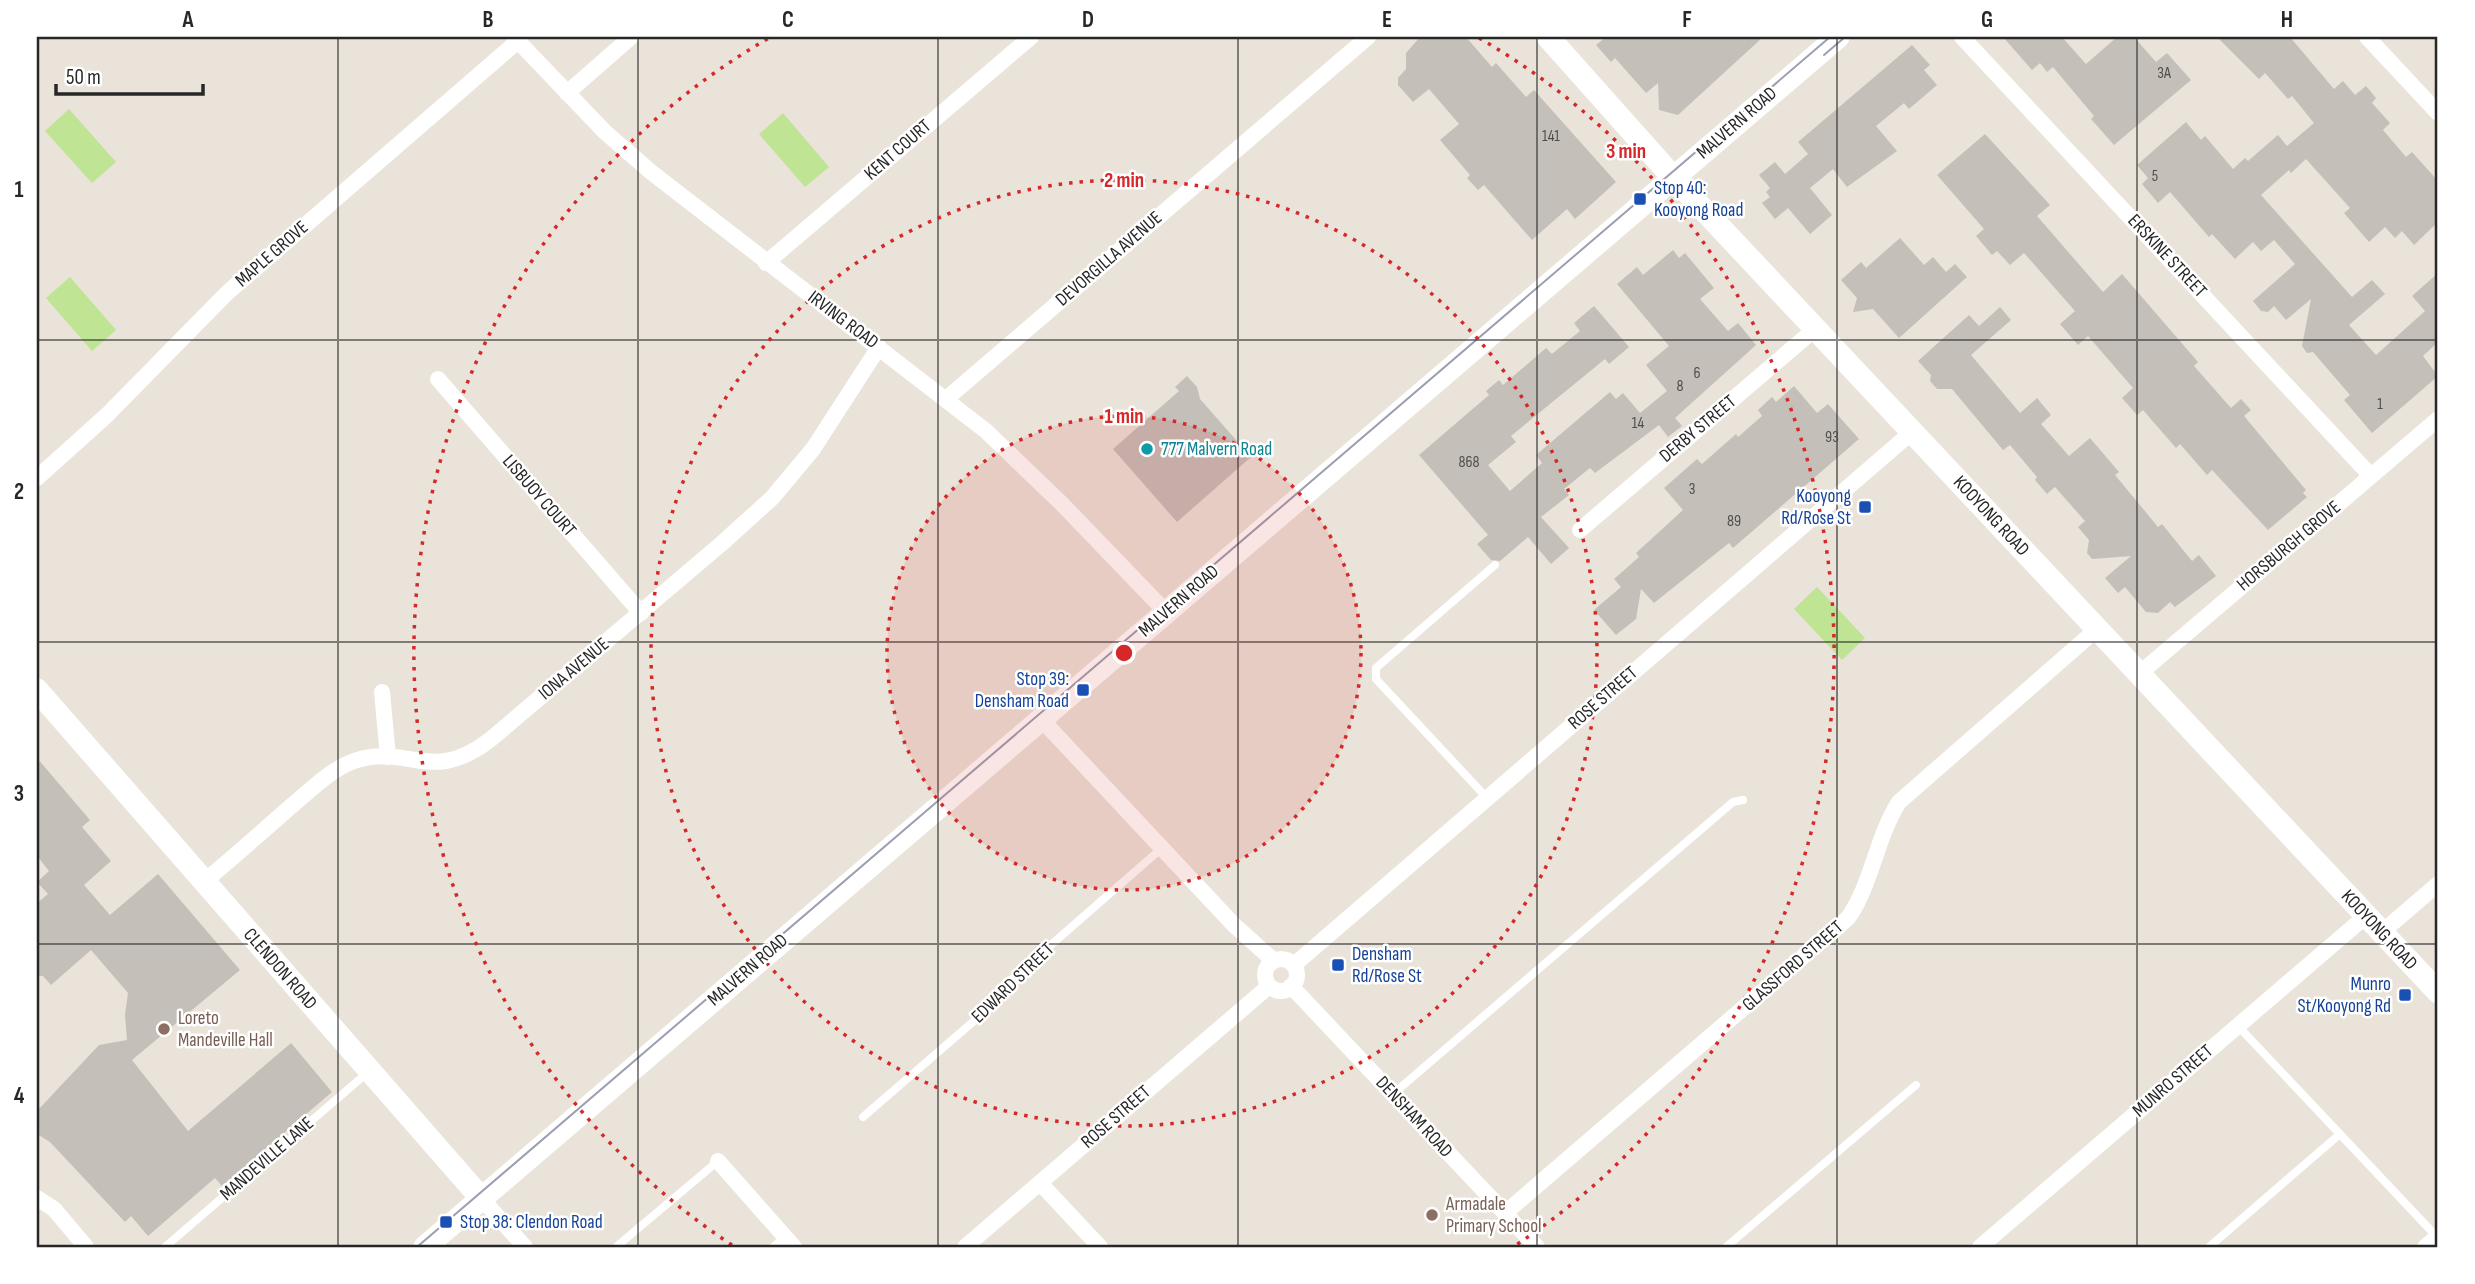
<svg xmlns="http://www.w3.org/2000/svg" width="2475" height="1284" viewBox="0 0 2475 1284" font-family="'Sofia Sans Condensed',sans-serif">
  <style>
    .pitch { fill: #bfe494 }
    .building { fill: #c4c0b9 }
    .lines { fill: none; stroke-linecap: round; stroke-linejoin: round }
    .lane { stroke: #fff; stroke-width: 8 }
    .street { stroke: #fff; stroke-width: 16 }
    .secondary { stroke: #fff; stroke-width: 23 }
    .tram { stroke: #9d9fb1; stroke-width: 2 }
    .grid { fill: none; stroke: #272727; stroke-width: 2; stroke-opacity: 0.55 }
    .ring { fill: none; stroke: #d62828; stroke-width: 3.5; stroke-dasharray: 3.5 7 }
    .transit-dot { fill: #1a4fb4; stroke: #fff; stroke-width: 2.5 }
    .culture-dot { fill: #0f9aa8; stroke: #fff; stroke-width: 2.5 }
    .education-dot { fill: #8d6e63; stroke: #fff; stroke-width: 2.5 }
    .labels { text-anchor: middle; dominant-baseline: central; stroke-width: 5; stroke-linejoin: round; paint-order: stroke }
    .number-label { font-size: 16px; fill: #4e4d4c }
    .street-label { font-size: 19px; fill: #272727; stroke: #fff }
    .transit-label { font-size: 19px; fill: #164399; stroke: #fff; text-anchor: start }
    .culture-label { font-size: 19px; fill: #0d838f; stroke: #fff; text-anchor: start }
    .education-label { font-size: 19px; fill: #785e54; stroke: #fff; text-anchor: start }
    .centre { fill: #d62828; stroke: #fff; stroke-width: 3.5 }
    .ring-label { font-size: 21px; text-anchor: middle; font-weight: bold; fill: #d62828; stroke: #fff; stroke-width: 5; stroke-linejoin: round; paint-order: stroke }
    .neatline { fill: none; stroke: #272727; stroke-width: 2.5 }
    .grid-label { font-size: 23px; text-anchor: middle; font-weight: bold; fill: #272727 }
  </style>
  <rect width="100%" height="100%" fill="#e9e3d9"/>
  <g class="pitch">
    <path d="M69,109L116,162L92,183L45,131Z"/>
    <path d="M783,113L829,167L805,187L759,134Z"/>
    <path d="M70,277L116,330L92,351L46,298Z"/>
    <path d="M1817,587L1865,638L1842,660L1794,609Z"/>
  </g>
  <g class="building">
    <path d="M1420,37H1466L1492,67L1496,63L1526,97L1534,90L1616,182L1575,219L1567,209L1532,240L1484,185L1478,190L1467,178L1470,175L1440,140L1459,124L1429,89L1413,102L1398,85V78L1406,69V53Z"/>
    <path d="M1606,37H1763L1678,115L1659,110L1658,83L1646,93L1615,58L1611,62L1596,45Z"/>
    <path d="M2003,37H2062L2086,64L2117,37H2134L2156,62L2167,53L2191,80L2114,145L2091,119L2094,116L2053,67L2047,72L2040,63L2032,70Z"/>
    <path d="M2217,37H2290L2334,89L2343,81L2355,95L2366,86L2376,98L2372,103L2390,123L2383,130L2406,157L2412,152L2438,181V222L2414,245L2402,231L2395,238L2385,227L2369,242L2344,213L2350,208L2306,159L2291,173L2289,170L2261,195L2352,297L2372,280L2385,294L2349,325L2376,355L2425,311L2412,296L2438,273V342L2423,356L2438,376L2372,433L2344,400L2350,395L2313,352L2307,353L2302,346L2311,299L2286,320L2274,306L2268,312L2261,311L2253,301L2295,264L2274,240L2261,251L2253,242L2235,259L2212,234L2209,237L2170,192L2158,203L2142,184L2148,178L2137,165L2186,122L2201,140L2205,136L2233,169L2245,158L2248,161L2278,135L2287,146L2314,123L2292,96L2288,99L2265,73L2259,79Z"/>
    <path d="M1912,45L1930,65L1924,70L1937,85L1909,109L1904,103L1876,126L1897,151L1847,187L1833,169L1810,188L1832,215L1810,234L1788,208L1775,219L1762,203L1770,197L1766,192L1770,188L1759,175L1775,162L1785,174L1808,154L1798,142Z"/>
    <path d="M1985,134L2050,205L2037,216L2103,292L2122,274L2198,362L2194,366L2231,408L2241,399L2251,410L2244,416L2306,490L2303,493L2307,497L2268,530L2212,470L2207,475L2180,444L2176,448L2143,410L2137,415L2122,398L2133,388L2088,336L2078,345L2060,324L2075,311L2024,253L2010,265L1997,251L1992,255L1976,236L1984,229L1937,175Z"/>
    <path d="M1900,238L1924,265L1933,257L1946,272L1955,264L1967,277L1899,338L1873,309L1853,312L1857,298L1841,280L1861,262L1866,268Z"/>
    <path d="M1673,250L1679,258L1685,253L1714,288L1700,299L1728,331L1738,323L1756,345L1675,418L1682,426L1668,437L1659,425L1595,473L1590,468L1564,489L1569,495L1541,517L1569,548L1551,564L1528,537L1500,561L1491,560L1477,544L1488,535L1419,455L1489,395L1486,391L1499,380L1503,385L1546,348L1552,354L1580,331L1574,323L1594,306L1629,347L1609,364L1605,359L1511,436L1516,442L1488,465L1510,491L1542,463L1536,455L1610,392L1616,399L1623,393L1640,413L1667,391L1646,365L1669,346L1617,284L1637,267L1643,275Z"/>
    <path d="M2000,307L2011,320L1971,355L2020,413L2037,398L2051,415L2041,424L2069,456L2090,438L2119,472L2115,475L2158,527L2162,524L2192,561L2199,555L2216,576L2175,607L2170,602L2158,613L2146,612L2125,587L2118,593L2105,578L2131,556L2092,559L2087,553L2089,540L2078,527L2085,521L2055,487L2047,494L2035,480L2037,477L2010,445L2003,450L1952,389H1937L1930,381L1931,375L1918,361L1969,315L1979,326Z"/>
    <path d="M1187,376L1197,387L1200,399L1251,457L1177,522L1113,449L1179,391L1175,387Z"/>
    <path d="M1794,386L1817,413L1828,404L1859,439L1733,548L1729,543L1654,603L1641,589L1636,619L1616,635L1594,610L1621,587L1614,579L1639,557L1636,553L1683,510L1664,488L1697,459L1702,464L1736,434L1738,437L1762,416L1758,410L1772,397L1776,402Z"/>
    <path d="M37,758L90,820L82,827L111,861L84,885L110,915L158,874L240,970L132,1060L188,1131L291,1043L332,1092L222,1186L215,1178L148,1236L131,1216L125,1222L50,1142L37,1134V1111L99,1045L127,1040L125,1015L128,993L91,950L51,985L43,976H37V903L48,894L37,882L49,871L37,856Z"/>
  </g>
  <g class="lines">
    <g class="lane">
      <path d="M1487,798L1376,679V668L1495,565"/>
      <path d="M2238,1026L2437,1237"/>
      <path d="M1393,1094L1733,802L1743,800"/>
      <path d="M863,1117L997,1001L1013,978L1162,848"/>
      <path d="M165,1247L367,1073"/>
      <path d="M616,1247L718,1161"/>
      <path d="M773,1247L785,1237"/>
      <path d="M1726,1247L1916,1085"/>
      <path d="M2209,1247L2340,1134"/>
    </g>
    <g class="street">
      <path d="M514,37L605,132L651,172L986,431L1062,504L1166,612"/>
      <path d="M1962,37L2371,476"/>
      <path d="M2367,37L2438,113"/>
      <path d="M567,93L631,37"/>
      <path d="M766,263L1031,37"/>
      <path d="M438,379L641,613"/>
      <path d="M946,399L1368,37"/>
      <path d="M37,478L107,415L227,293L518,41"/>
      <path d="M1580,530L1815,329"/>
      <path d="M2139,674L2438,419"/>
      <path d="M382,692L388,757"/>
      <path d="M1041,719L1233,924L1274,961"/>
      <path d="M204,882C233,857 261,833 289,808C309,792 329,770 354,761C409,743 431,786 491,739L720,545L772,498L813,449L879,347"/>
      <path d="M2382,932L2438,884"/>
      <circle cx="1281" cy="975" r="16"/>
      <path d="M1295,964L1912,432"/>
      <path d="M1291,986L1537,1247"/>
      <path d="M718,1161L794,1247"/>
      <path d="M1040,1183L1100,1247"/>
      <path d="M37,1198L54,1209L86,1247"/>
      <path d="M481,1198L525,1247"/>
      <path d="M1505,1213L1848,918C1872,884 1876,838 1899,802L2097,629"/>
      <path d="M965,1247L1268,987"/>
      <path d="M1980,1247L2366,916"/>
      <path d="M2425,1247L2438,1236"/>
    </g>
    <g class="secondary">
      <path d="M1548,37L1670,174L2438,992"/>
      <path d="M37,690L481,1198"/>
      <path d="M425,1247L1838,37"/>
    </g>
    <g class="tram">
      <path d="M1824,55L1845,37"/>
      <path d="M417,1247L1830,37"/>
    </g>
  </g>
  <path class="grid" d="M338,37V1247M638,37V1247M938,37V1247M1238,37V1247M1537,37V1247M1837,37V1247M2137,37V1247M37,340H2438M37,642H2438M37,944H2438"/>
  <circle cx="1124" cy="653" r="237" fill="#d62828" fill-opacity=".12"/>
  <g class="ring">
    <circle cx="1124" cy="653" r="237"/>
    <circle cx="1124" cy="653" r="473"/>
    <path d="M732 1245A710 710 0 0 1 769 38M1479 38A710 710 0 0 1 1516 1245"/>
  </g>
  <g class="transit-dot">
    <rect x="1633" y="192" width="14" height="14" rx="3.5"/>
    <rect x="1858" y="500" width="14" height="14" rx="3.5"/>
    <rect x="1076" y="683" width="14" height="14" rx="3.5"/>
    <rect x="1331" y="958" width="14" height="14" rx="3.5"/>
    <rect x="2398" y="988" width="14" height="14" rx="3.5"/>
    <rect x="439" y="1215" width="14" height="14" rx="3.5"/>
  </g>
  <circle class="culture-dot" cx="1147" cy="449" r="7"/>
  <g class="education-dot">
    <circle cx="164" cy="1029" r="7"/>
    <circle cx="1432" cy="1215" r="7"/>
  </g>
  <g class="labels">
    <g class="number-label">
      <text x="2164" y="73">3A</text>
      <text x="1551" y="136">141</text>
      <text x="2155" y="176">5</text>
      <text x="1697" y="373">6</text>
      <text x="1680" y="386">8</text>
      <text x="2380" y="404">1</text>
      <text x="1638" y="423">14</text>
      <text x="1832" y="437">93</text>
      <text x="1469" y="462">868</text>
      <text x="1692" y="489">3</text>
      <text x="1734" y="521">89</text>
    </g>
    <g class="street-label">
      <text transform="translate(1737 123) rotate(-41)">MALVERN ROAD</text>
      <text transform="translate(898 150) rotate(-41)">KENT COURT</text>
      <text transform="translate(272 254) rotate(-41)">MAPLE GROVE</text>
      <text transform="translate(2167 256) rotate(47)">ERSKINE STREET</text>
      <text transform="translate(1109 259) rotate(-41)">DEVORGILLA AVENUE</text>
      <text transform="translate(843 320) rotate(37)">IRVING ROAD</text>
      <text transform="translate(1698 429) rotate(-40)">DERBY STREET</text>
      <text transform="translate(539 496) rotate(49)">LISBUOY COURT</text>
      <text transform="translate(1991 516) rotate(47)">KOOYONG ROAD</text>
      <text transform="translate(2289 546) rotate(-40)">HORSBURGH GROVE</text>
      <text transform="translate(1179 601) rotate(-41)">MALVERN ROAD</text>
      <text transform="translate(574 669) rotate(-40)">IONA AVENUE</text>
      <text transform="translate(1603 698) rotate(-41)">ROSE STREET</text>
      <text transform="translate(2379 930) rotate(47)">KOOYONG ROAD</text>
      <text transform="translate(1793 966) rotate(-41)">GLASSFORD STREET</text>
      <text transform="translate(280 969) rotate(49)">CLENDON ROAD</text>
      <text transform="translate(748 970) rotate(-41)">MALVERN ROAD</text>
      <text transform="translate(1013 983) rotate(-44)">EDWARD STREET</text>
      <text transform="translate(2173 1081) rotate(-41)">MUNRO STREET</text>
      <text transform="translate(1116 1117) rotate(-41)">ROSE STREET</text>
      <text transform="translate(1414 1117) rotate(47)">DENSHAM ROAD</text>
      <text transform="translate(267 1159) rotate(-41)">MANDEVILLE LANE</text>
    </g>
    <g class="transit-label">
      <text x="1654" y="188">Stop 40:<tspan x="1654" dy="22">Kooyong Road</tspan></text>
      <text x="1851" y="496" text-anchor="end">Kooyong<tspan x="1851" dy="22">Rd/Rose St</tspan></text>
      <text x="1069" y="679" text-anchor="end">Stop 39:<tspan x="1069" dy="22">Densham Road</tspan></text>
      <text x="1352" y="954">Densham<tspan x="1352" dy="22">Rd/Rose St</tspan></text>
      <text x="2391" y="984" text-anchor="end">Munro<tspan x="2391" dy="22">St/Kooyong Rd</tspan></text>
      <text x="460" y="1222">Stop 38: Clendon Road</text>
    </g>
    <g class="culture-label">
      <text x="1161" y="449">777 Malvern Road</text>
    </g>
    <g class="education-label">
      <text x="178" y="1018">Loreto<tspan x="178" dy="22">Mandeville Hall</tspan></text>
      <text x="1446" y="1204">Armadale<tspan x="1446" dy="22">Primary School</tspan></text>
    </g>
  </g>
  <circle cx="1124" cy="653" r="10" class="centre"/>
  <g class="ring-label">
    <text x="1626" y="158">3 min</text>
    <text x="1124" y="187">2 min</text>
    <text x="1124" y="423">1 min</text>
  </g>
  <rect width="2475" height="1284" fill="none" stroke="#ffffff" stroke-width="77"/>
  <path d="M56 84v10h147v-10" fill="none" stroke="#272727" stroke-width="3.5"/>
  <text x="66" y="84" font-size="21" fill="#272727" stroke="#ffffff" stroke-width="5" paint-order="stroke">50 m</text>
  <rect x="38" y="38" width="2398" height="1208" class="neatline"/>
  <g class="grid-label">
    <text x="188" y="27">A</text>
    <text x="488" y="27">B</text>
    <text x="788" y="27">C</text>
    <text x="1088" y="27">D</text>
    <text x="1387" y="27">E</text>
    <text x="1687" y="27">F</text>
    <text x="1987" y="27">G</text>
    <text x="2287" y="27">H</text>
    <text x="19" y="197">1</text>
    <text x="19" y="499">2</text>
    <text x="19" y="801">3</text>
    <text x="19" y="1103">4</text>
  </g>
</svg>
